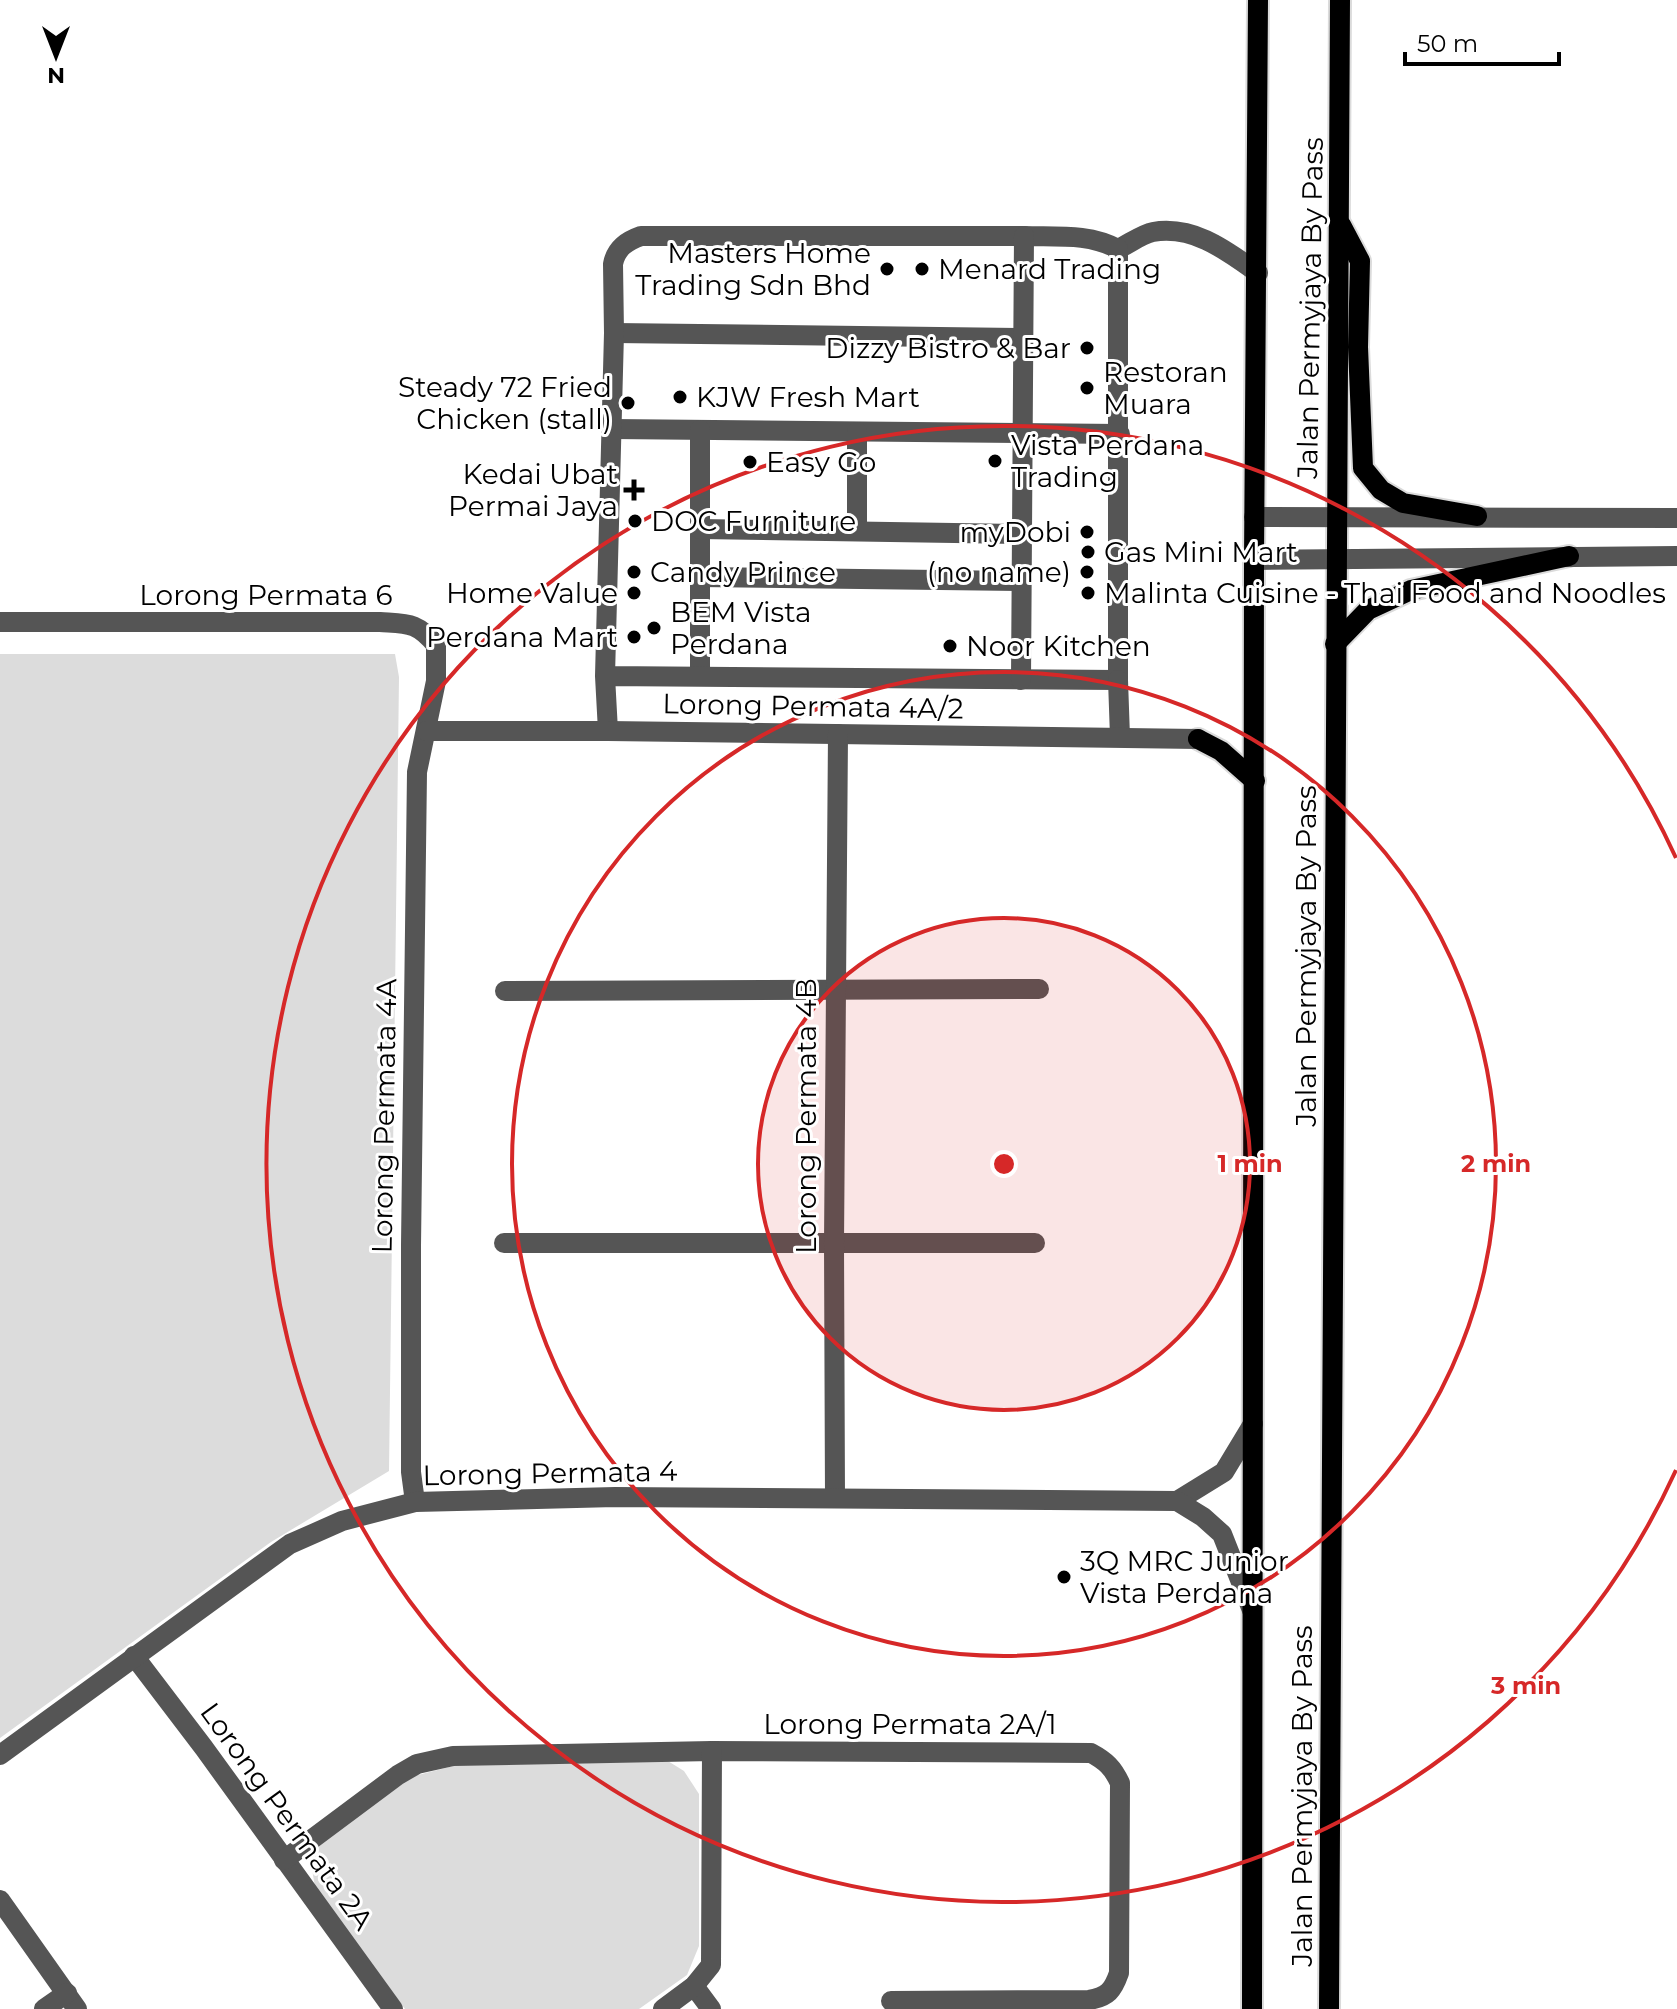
<svg xmlns="http://www.w3.org/2000/svg" width="1677" height="2009" viewBox="0 0 1677 2009" font-family="Montserrat,sans-serif">
  <style>
    .green { fill: #dcdcdc }
    .lines { fill: none; stroke-linecap: round; stroke-linejoin: round }
    .major-casing { stroke: #dbdbdb; stroke-width: 24 }
    .minor { stroke: #555; stroke-width: 20 }
    .major { stroke: #000; stroke-width: 20 }
    .ring { fill: none; stroke: #d62828; stroke-width: 4 }
    .poi-dot { fill: #000; stroke: #fff; stroke-width: 3 }
    .labels { text-anchor: middle; dominant-baseline: central; stroke-width: 6; stroke-linejoin: round; paint-order: stroke }
    .poi-label { font-size: 28px; fill: #000; stroke: #fff; text-anchor: start }
    .street-label { font-size: 28px; fill: #000; stroke: #fff }
    .centre { fill: #d62828; stroke: #fff; stroke-width: 4 }
    .ring-label { font-size: 24px; text-anchor: middle; font-weight: bold; fill: #d62828; stroke: #fff; stroke-width: 6; stroke-linejoin: round; paint-order: stroke }
  </style>
  <rect width="100%" height="100%" fill="#fff"/>
  <g class="green">
    <path d="M0,654H395L399,677L389,1471L271,1542L0,1738Z"/>
    <path d="M663,1758L684,1771L699,1794V1946L687,1975L639,2009H405L315,1887L311,1863L320,1841L414,1776L473,1761Z"/>
  </g>
  <g class="lines">
    <g class="major-casing">
      <g id="major">
        <path d="M1341,225L1360,261L1358,347L1363,468L1381,490L1403,503L1477,516"/>
        <path d="M1335,644L1368,610L1411,590L1569,556"/>
        <path d="M1198,739L1221,751L1255,781"/>
        <path d="M1252,2009L1254,560L1258,0"/>
        <path d="M1329,2009L1340,0"/>
      </g>
    </g>
    <g class="minor">
      <path d="M1118,249C1129,244 1142,234 1153,232C1194,225 1227,251 1258,273"/>
      <path d="M614,333L1023,338"/>
      <path d="M612,429L1120,434"/>
      <path d="M700,430V674"/>
      <path d="M857,432V530"/>
      <path d="M1254,517L1677,518"/>
      <path d="M700,529L1022,534"/>
      <path d="M1254,560L1677,556"/>
      <path d="M700,577L1022,581"/>
      <path d="M0,622H380C408,624 417,622 436,645V681L417,772L411,1245V1472L415,1502"/>
      <path d="M605,676L1118,680V249C1089,233 1056,237 1024,236H641C627,241 616,248 613,264L614,333L605,676L608,731"/>
      <path d="M1021,680L1024,236"/>
      <path d="M1118,680L1120,737"/>
      <path d="M426,731H608L1198,739"/>
      <path d="M505,991L1039,989"/>
      <path d="M504,1243H1035"/>
      <path d="M835,1498L834,1244L838,734"/>
      <path d="M1177,1501L1224,1472L1253,1424"/>
      <path d="M134,1656L204,1748L393,2009"/>
      <path d="M0,1755L290,1544L342,1521L415,1502L615,1497L1177,1501L1203,1517L1222,1534L1252,1610"/>
      <path d="M284,1860L398,1775L417,1764L453,1756L712,1751L1091,1753C1106,1761 1113,1768 1120,1783L1119,1973C1113,1990 1108,1997 1089,2000L891,2001"/>
      <path d="M0,1900L77,2009"/>
      <path d="M694,1986L711,2009"/>
      <path d="M44,2009L67,1993"/>
      <path d="M663,2009L694,1986L711,1965L712,1751"/>
    </g>
    <use href="#major" class="major"/>
  </g>
  <circle cx="1004" cy="1164" r="246" fill="#d62828" fill-opacity=".12"/>
  <g class="ring">
    <circle cx="1004" cy="1164" r="246"/>
    <circle cx="1004" cy="1164" r="492"/>
    <path d="M1676 1470A738 738 0 1 1 1676 858"/>
  </g>
  <g class="poi-dot">
    <circle cx="887" cy="269" r="8"/>
    <circle cx="922" cy="269" r="8"/>
    <circle cx="1087" cy="348" r="8"/>
    <circle cx="1087" cy="388" r="8"/>
    <circle cx="680" cy="397" r="8"/>
    <circle cx="628" cy="403" r="8"/>
    <circle cx="995" cy="461" r="8"/>
    <circle cx="750" cy="462" r="8"/>
    <path d="M630 478h8v8h8v8h-8v8h-8v-8h-8v-8h8z"/>
    <circle cx="635" cy="521" r="8"/>
    <circle cx="1087" cy="532" r="8"/>
    <circle cx="1088" cy="552" r="8"/>
    <circle cx="634" cy="572" r="8"/>
    <circle cx="1087" cy="572" r="8"/>
    <circle cx="634" cy="593" r="8"/>
    <circle cx="1088" cy="593" r="8"/>
    <circle cx="654" cy="628" r="8"/>
    <circle cx="634" cy="637" r="8"/>
    <circle cx="950" cy="646" r="8"/>
    <circle cx="1064" cy="1577" r="8"/>
  </g>
  <g class="labels">
    <g class="poi-label">
      <text x="871" y="253" text-anchor="end">Masters Home<tspan x="871" dy="32">Trading Sdn Bhd</tspan></text>
      <text x="938" y="269">Menard Trading</text>
      <text x="1071" y="348" text-anchor="end">Dizzy Bistro &amp; Bar</text>
      <text x="1103" y="372">Restoran<tspan x="1103" dy="32">Muara</tspan></text>
      <text x="612" y="387" text-anchor="end">Steady 72 Fried<tspan x="612" dy="32">Chicken (stall)</tspan></text>
      <text x="696" y="397">KJW Fresh Mart</text>
      <text x="1011" y="445">Vista Perdana<tspan x="1011" dy="32">Trading</tspan></text>
      <text x="766" y="462">Easy Go</text>
      <text x="618" y="474" text-anchor="end">Kedai Ubat<tspan x="618" dy="32">Permai Jaya</tspan></text>
      <text x="651" y="521">DOC Furniture</text>
      <text x="1071" y="532" text-anchor="end">myDobi</text>
      <text x="1104" y="552">Gas Mini Mart</text>
      <text x="650" y="572">Candy Prince</text>
      <text x="1071" y="572" text-anchor="end">(no name)</text>
      <text x="618" y="593" text-anchor="end">Home Value</text>
      <text x="1104" y="593">Malinta Cuisine - Thai Food and Noodles</text>
      <text x="670" y="612">BEM Vista<tspan x="670" dy="32">Perdana</tspan></text>
      <text x="618" y="637" text-anchor="end">Perdana Mart</text>
      <text x="966" y="646">Noor Kitchen</text>
      <text x="1080" y="1561">3Q MRC Junior<tspan x="1080" dy="32">Vista Perdana</tspan></text>
    </g>
    <g class="street-label">
      <text transform="translate(1310 308) rotate(-89)">Jalan Permyjaya By Pass</text>
      <text x="266" y="595">Lorong Permata 6</text>
      <text transform="translate(813 706) rotate(1)">Lorong Permata 4A/2</text>
      <text transform="translate(1306 956) rotate(-90)">Jalan Permyjaya By Pass</text>
      <text transform="translate(384 1116) rotate(-89)">Lorong Permata 4A</text>
      <text transform="translate(806 1116) rotate(-90)">Lorong Permata 4B</text>
      <text transform="translate(550 1473) rotate(-1)">Lorong Permata 4</text>
      <text x="910" y="1724">Lorong Permata 2A/1</text>
      <text transform="translate(1302 1796) rotate(-90)">Jalan Permyjaya By Pass</text>
      <text transform="translate(287 1816) rotate(54)">Lorong Permata 2A</text>
    </g>
  </g>
  <circle cx="1004" cy="1164" r="12" class="centre"/>
  <g class="ring-label">
    <text x="1250" y="1172">1 min</text>
    <text x="1496" y="1172">2 min</text>
    <text x="1526" y="1694">3 min</text>
  </g>
  <g transform="translate(56 56) rotate(180)" stroke="#ffffff" stroke-width="6" paint-order="stroke">
  <path d="M0-6L14 30L0 20L-14 30Z" fill="#000000"/>
  <text y="-12" font-size="22" font-weight="bold" text-anchor="middle" fill="#000000">N</text>
  </g>
  <path d="M1405 52v12h154v-12" fill="none" stroke="#000000" stroke-width="4"/>
  <text x="1417" y="52" font-size="24" fill="#000000" stroke="#ffffff" stroke-width="6" paint-order="stroke">50 m</text>
</svg>
